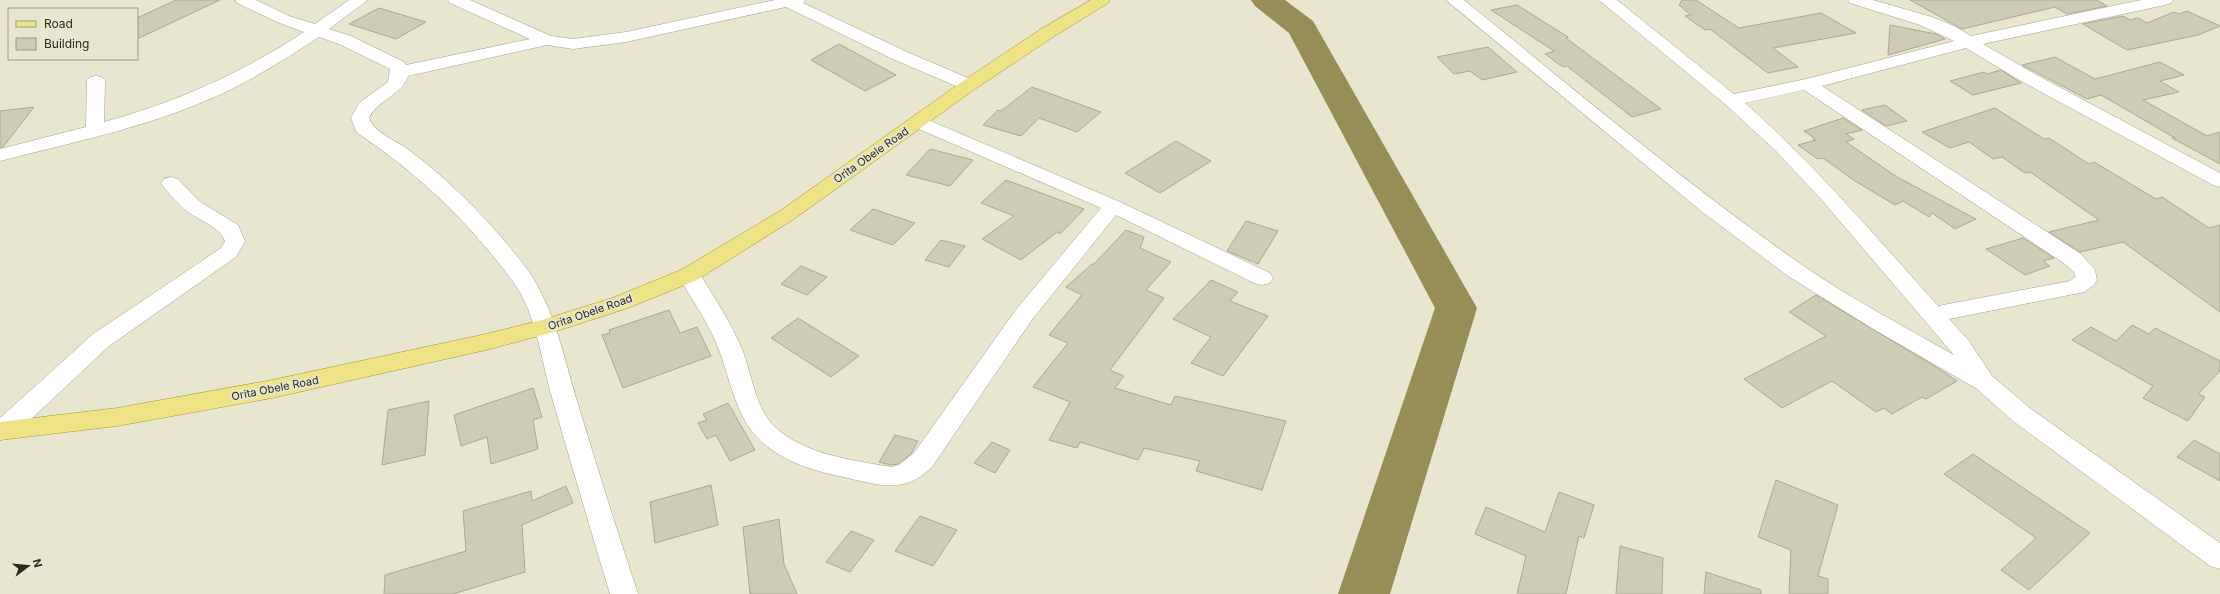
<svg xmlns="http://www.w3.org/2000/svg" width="2220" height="594" viewBox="0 0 2220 594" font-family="Inter,sans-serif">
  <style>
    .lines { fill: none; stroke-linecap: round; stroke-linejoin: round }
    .river { fill: #958e57; fill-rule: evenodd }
    .building { fill: #ceccb4; stroke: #aba992 }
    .minor-casing { stroke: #a3a18a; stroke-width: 1 }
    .major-casing { stroke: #a2962c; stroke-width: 1 }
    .minor { fill: #fff; fill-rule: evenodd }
    .major { fill: #eee385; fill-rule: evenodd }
    .labels { text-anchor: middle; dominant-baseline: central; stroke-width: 4; stroke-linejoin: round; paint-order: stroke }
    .street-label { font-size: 11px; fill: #2a2920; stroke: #e8e6ce }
  </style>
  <rect width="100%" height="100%" fill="#e8e6ce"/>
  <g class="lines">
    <path class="river" d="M1251,0H1285L1313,21L1477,308L1390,594H1338L1435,308L1289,33L1255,6Z"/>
  </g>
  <g class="building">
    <path d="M176,0H220L137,39V18Z"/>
    <path d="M1682,0H1696L1739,28L1821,13L1856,33L1773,48L1798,67L1768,73L1710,29L1705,30L1685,16L1691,15L1679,5Z"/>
    <path d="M1910,0H2097L2107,6L2067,14L2055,7L1962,29Z"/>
    <path d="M1517,5L1568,37L1566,38L1661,109L1632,117L1567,66L1563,67L1545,54L1554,51L1491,10Z"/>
    <path d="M379,8L426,22L396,39L349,24Z"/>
    <path d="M2187,11L2220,26L2198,35L2127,50L2083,24L2123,16L2130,20L2138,18L2147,23L2174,12L2179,14Z"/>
    <path d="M1890,25L1936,34L1945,39L1888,55Z"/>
    <path d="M839,44L896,75L865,91L811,60Z"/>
    <path d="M1488,47L1517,72L1482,80L1470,71L1454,74L1437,57Z"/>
    <path d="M2055,57L2095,79L2160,62L2184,75L2160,81L2179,92L2143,100L2207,136L2220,132V164L2172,138H2175L2101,95L2087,99L2022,65Z"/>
    <path d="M2001,70L2021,83L1973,95L1950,81L1984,72L1987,74Z"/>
    <path d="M1032,87L1101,112L1077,132L1039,118L1021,136L983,125L998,110L1001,111Z"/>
    <path d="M1885,105L1907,121L1886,126L1862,110Z"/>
    <path d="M34,107L3,147H0V111Z"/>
    <path d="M1995,108L2044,139L2049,138L2089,164L2094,162L2156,199L2162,197L2209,228L2220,225V312L2123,242L2080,252L2049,232L2099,220L2030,172L2025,173L2002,157L1993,159L1969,142L1950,148L1922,132Z"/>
    <path d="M1843,118L1862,130L1846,134L1854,139L1846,142L1897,177L1976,219L1955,229L1932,213L1929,217L1903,201L1895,205L1855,181L1823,158L1818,159L1798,145L1816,140L1814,141L1813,137L1804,131Z"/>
    <path d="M1176,141L1211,161L1160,193L1125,173Z"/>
    <path d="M930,149L973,160L950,186L906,175Z"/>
    <path d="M1006,180L1084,209L1060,234L1057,232L1021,260L982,239L1014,216L981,203Z"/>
    <path d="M873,209L915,223L893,245L850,230Z"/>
    <path d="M1246,221L1278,231L1258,264L1227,251Z"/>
    <path d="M1126,230L1144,237L1140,248L1171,262L1146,290L1164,298L1110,370L1124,376L1115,388L1171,405L1175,396L1286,421L1262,490L1196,471L1200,461L1144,448L1138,460L1080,442L1077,448L1049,440L1070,402L1033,387L1068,343L1049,335L1082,295L1066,287L1092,264H1094Z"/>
    <path d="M2023,238L2054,258L2043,261L2050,266L2025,275L1986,249Z"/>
    <path d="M941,240L965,246L949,267L925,260Z"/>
    <path d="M801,266L827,277L807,295L781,284Z"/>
    <path d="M1211,280L1238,292L1230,301L1268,316L1223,376L1191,363L1211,337L1173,319Z"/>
    <path d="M1816,295L1941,370L1957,381L1926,399L1922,397L1892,414L1884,408L1876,412L1832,381L1782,408L1744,379L1826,336L1789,312Z"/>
    <path d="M669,310L680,333L697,327L711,356L623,388L602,335L610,333L609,330Z"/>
    <path d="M798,318L859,356L831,377L771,338Z"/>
    <path d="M2132,325L2149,334L2155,328L2220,361V371L2198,394L2205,397L2188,421L2143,398L2153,386L2072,340L2091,327L2116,341Z"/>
    <path d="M533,388L542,417L533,420L538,449L491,464L487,437L461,446L454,415Z"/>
    <path d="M429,401L425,455L382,465L388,410Z"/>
    <path d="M728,403L755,450L730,461L716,435L707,439L698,423L707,420L703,414Z"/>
    <path d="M895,435L918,441L911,454L898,464L891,465L879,462Z"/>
    <path d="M2194,440L2220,454V481L2177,457Z"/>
    <path d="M992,442L1010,450L995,473L974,463Z"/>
    <path d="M1973,454L2090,533L2029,590L2001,570L2036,538L1944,474Z"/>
    <path d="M1776,480L1838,505L1818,576L1828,579V594H1789L1791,550L1758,537Z"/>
    <path d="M711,485L718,525L655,543L650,502Z"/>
    <path d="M566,486L573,503L522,525L525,572L453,594H384L385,575L466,551L463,511L531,491L532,501Z"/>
    <path d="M1559,492L1594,505L1584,538L1579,536L1566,594H1517L1526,556L1475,534L1486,507L1545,532Z"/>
    <path d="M920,516L957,530L933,566L895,551Z"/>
    <path d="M779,519L784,564L797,594H750L743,527Z"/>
    <path d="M851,531L874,540L850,572L826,562Z"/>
    <path d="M1620,546L1663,558L1662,594H1616Z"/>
    <path d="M1706,572L1761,590V594H1704Z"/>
  </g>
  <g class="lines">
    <g class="minor-casing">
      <g id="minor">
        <path d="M235,0H256L289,16L315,24L349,0H368L329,29L351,36L404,62L406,65L530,39L450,3L448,0H470L551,36L573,39L626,32L775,0H805L803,3L907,52L975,81L978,85L975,89L969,90L963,89L895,60L786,7L626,42L573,49L547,45L408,76C401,96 378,99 369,118C375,133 393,139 406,148C451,181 493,224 527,269C556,310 563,357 578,404C597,467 617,531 638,594H610C590,527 570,461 551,394C542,362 538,328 523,298C516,283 504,270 493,256C454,208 410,168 357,133L351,118L359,103L388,82L390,69L339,44L319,37C284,60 249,82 210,99C143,128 70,143 0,161V149L86,127L87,81L90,77L96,76L102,77L105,81L104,122C177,102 242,73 304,32L277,22L237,3Z"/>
        <path d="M1446,0H1464C1575,90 1685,183 1802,265C1850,298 1903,326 1954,355L1821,199L1776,151L1725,104L1599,0H1617L1734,94L1806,79L1954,41L1920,25L1850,3L1848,0H1873L1932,17L1954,26L1971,36L2141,0H2173L2171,3L2165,5L1983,44L2033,73L2220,173V187L2213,185L2021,81L1966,48L1822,86L2081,254L2095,270L2097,280L2094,285L2084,292L1949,319L1969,341L1992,376L2031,409L2220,543V569L2210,566L2013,421L1977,389L1870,327L1788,276L1701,211ZM1804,90L2065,264L2074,272L2075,277L2070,281L1938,306C1875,236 1815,165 1745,103Z"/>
        <path d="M919,116L1120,202L1270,273L1273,278L1270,283L1262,285L1254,283L1116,215L1031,321L932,467C907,491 887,487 856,480C811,470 764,460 742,415C732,395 727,371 719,350C709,323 692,300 678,275L681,270L689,268L697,270C713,295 730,321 742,349C752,374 755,408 775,427C805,455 852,460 891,467L899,465L914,453L1015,311L1101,208L912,126L910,122L912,118Z"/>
        <path d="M171,177L178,179L199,201L238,225L245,241L236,257L109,346L11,438L0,440V418L93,334L221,248L225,241C219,225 197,220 184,209C176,201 167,192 161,183L164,179Z"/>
      </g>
    </g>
    <g class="major-casing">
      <path id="major" d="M1091,0H1110L1108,3L1053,37L975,89L794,219L697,280L628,308L554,332L486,350L272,398L117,426L0,440V422L117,408L272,380L486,334L542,320L612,298L681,270L780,211L963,81L1041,29Z"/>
    </g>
    <use href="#minor" class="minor"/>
    <use href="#major" class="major"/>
  </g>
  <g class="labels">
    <g class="street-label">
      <text transform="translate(871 155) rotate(-35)">Orita Obele Road</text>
      <text transform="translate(590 312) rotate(-19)">Orita Obele Road</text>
      <text transform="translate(275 388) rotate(-11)">Orita Obele Road</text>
    </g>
  </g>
  <rect x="8" y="8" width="130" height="52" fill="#e8e6ce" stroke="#9c9a88"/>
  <rect x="16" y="21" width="20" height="6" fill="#eee385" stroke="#9c9a88"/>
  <text x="44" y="28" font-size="12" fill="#2a2920">Road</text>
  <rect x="16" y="38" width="20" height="12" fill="#ceccb4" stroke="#9c9a88"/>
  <text x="44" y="48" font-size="12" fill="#2a2920">Building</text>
  <g transform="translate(28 566) rotate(74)" stroke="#e8e6ce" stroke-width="3" paint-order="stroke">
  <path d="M0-3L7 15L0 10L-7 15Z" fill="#2a2920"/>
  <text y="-6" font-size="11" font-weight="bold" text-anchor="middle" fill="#2a2920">N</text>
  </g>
</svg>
